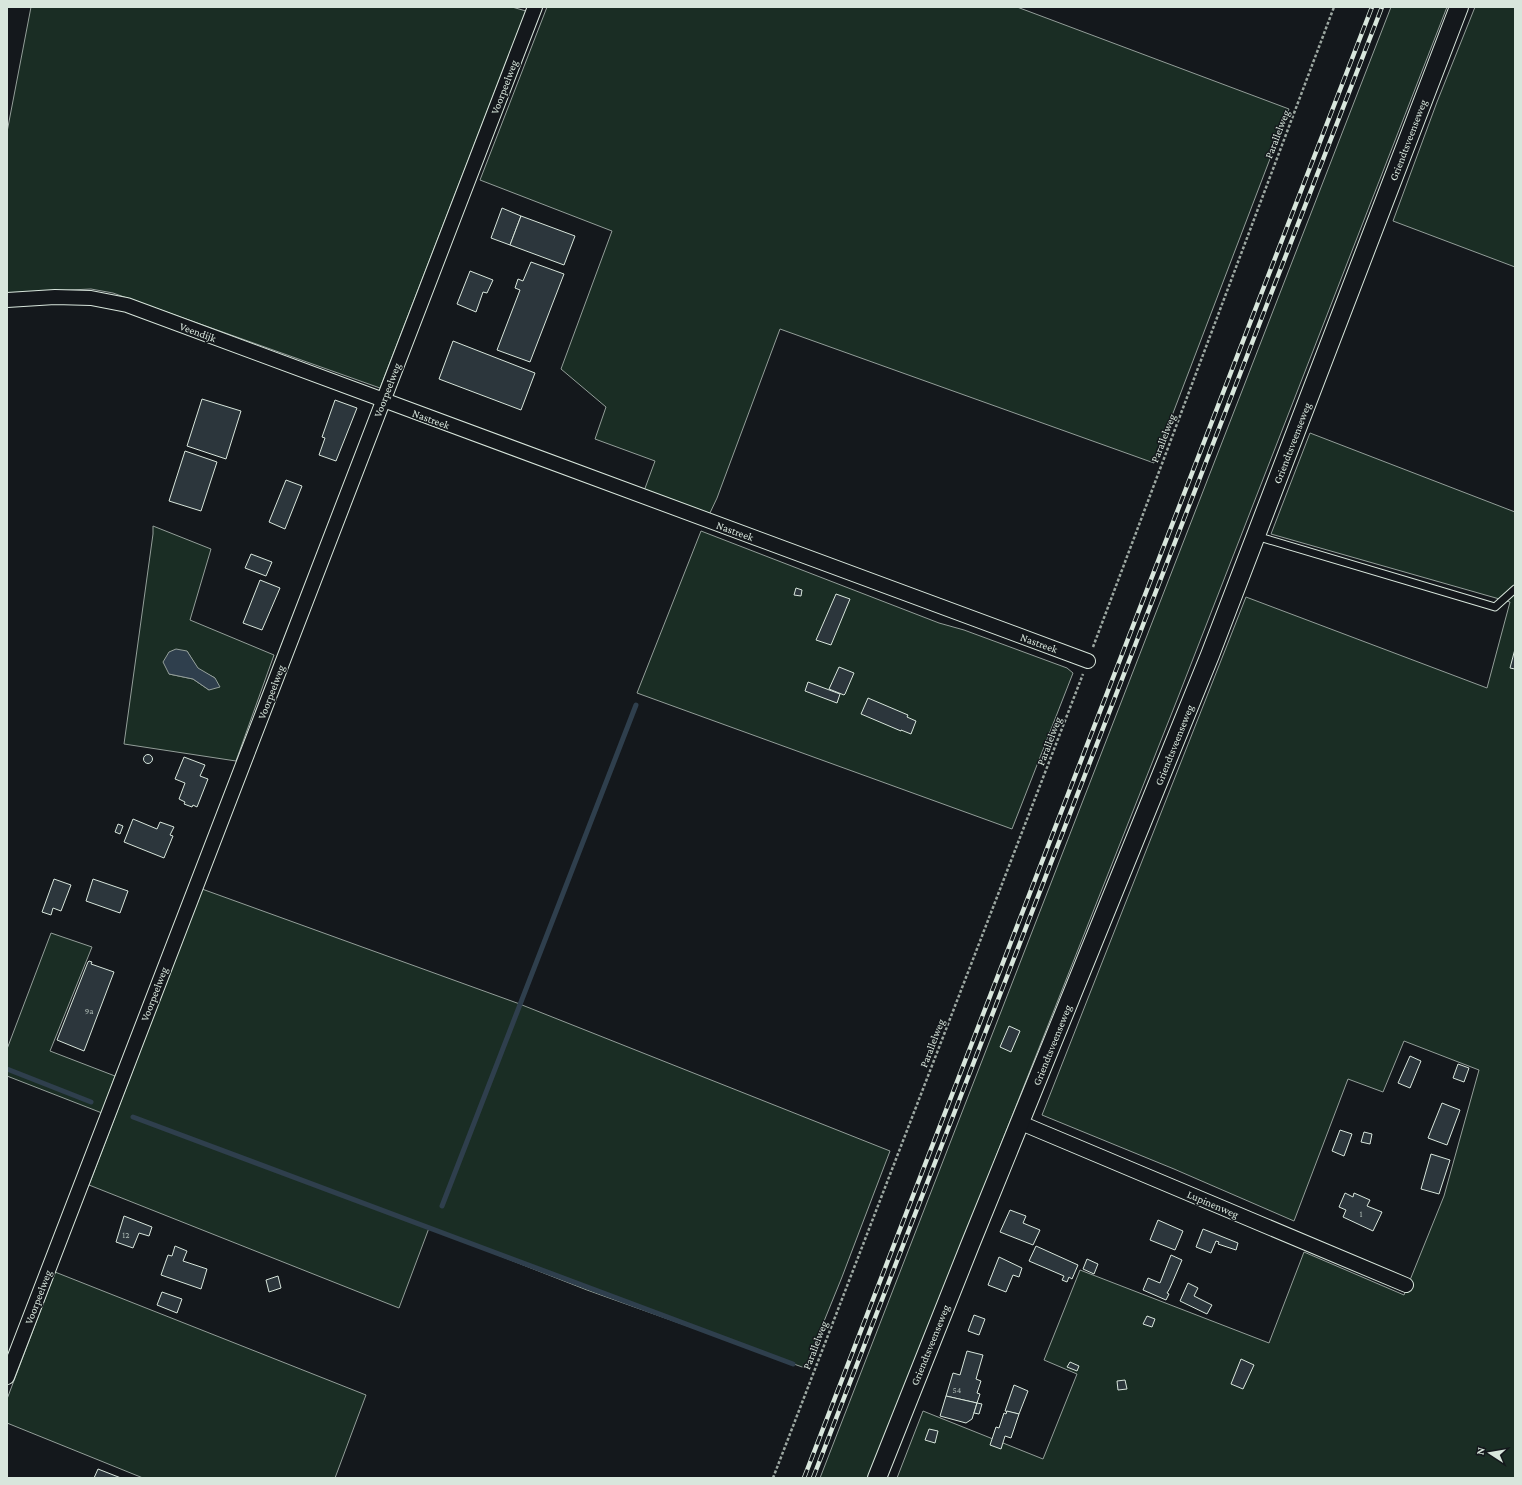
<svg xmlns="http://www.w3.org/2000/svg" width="1522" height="1485" viewBox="0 0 1522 1485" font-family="'Crimson Pro',serif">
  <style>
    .green { fill: #1a2d24; stroke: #939e99; fill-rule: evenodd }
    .water { fill: #2f3f4d; stroke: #939e99 }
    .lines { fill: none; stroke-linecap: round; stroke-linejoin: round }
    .stream { stroke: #2f3f4d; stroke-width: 5 }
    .building { fill: #2c363c; stroke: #d8e6dc }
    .service-casing { stroke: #d8e6dc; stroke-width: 9 }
    .minor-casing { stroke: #d8e6dc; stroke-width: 16 }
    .tertiary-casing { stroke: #d8e6dc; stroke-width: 20 }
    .path { stroke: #9da8a2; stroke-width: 2.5; stroke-dasharray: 3 2; stroke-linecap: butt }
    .service { stroke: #14181c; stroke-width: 7 }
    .minor { stroke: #14181c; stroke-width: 14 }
    .tertiary { stroke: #14181c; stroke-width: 18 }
    .rail-casing { stroke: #d8e6dc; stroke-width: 4.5 }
    .rail { stroke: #14181c; stroke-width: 3; stroke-dasharray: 9; stroke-linecap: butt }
    .labels { text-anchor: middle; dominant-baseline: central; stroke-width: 3; stroke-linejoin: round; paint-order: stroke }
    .number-label { font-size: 9px; fill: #adbab4 }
    .street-label { font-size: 11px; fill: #d8e6dc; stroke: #14181c }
  </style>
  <rect width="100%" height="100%" fill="#14181c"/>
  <g class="green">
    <path d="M31,7H512L526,11L380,388L113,293L91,289L7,293V132Z"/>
    <path d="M547,7H1017L1289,109L1154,463L780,329L717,498L709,515L644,491L655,461L595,439L606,407L561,369L612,231L480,180Z"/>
    <path d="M1391,7H1447L1177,700L995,1159L988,1184L870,1478H820Z"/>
    <path d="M1475,7H1515V267L1393,221L1437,102Z"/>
    <path d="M1310,433L1515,512V1478H897L923,1411L1043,1459L1077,1374L1044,1360L1080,1270L1269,1343L1304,1252L1404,1295L1444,1196L1479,1070L1404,1041L1383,1092L1348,1079L1294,1221L1174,1169L1042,1115L1246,597L1487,688L1510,602L1271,534Z"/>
    <path d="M153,526L211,549L190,620L274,655L236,761L124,744L153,534ZM187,651L198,669L215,678L209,690L193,679L169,674Z"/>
    <path d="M701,531L939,623L964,630L1067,668L1073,673L1012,829L637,693Z"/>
    <path d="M202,889L517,1003L890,1151L842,1277L805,1368L587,1290L429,1228L399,1308L89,1185Z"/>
    <path d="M51,933L92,947L50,1051L115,1076L102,1113L7,1076V1049Z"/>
    <path d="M55,1272L366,1395L335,1478H143L7,1423V1399Z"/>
  </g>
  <path class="water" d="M176,649L187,651L198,668L215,678L220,687L209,690L193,679L169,674L163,662L169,652Z"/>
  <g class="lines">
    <g class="stream">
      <path d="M7,1069L91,1102"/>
      <path d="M133,1117L793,1364"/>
      <path d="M442,1206L636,705"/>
    </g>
  </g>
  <g class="building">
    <path d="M502,208L521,216L510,245L491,238Z"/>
    <path d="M521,216L575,236L564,265L510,245Z"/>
    <path d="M531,262L564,274L530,362L497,350L520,290L515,288L518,279L523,281Z"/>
    <path d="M470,271L493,280L487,293L483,292L476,312L457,304Z"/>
    <path d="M453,341L535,373L521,410L439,379Z"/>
    <path d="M202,399L241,411L226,459L187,446Z"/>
    <path d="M335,400L357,408L336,461L319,455L325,438L322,437Z"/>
    <path d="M185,451L217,462L201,511L169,501Z"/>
    <path d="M286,480L302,486L285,529L269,522Z"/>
    <path d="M251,554L272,562L266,576L245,568Z"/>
    <path d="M260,580L280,588L262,630L243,623Z"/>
    <path d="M796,588L802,590L801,596L794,595Z"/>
    <path d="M836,594L850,599L831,645L816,640Z"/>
    <path d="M1515,649V669L1510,668Z"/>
    <path d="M839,667L854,673L845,694L844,695L829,689Z"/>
    <path d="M808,682L840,694L837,703L805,691Z"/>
    <path d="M868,698L908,715L907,717L916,721L911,734L901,730V731L861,714Z"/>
    <circle cx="148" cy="759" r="4.5"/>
    <path d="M184,757L205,765L200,776L208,779L197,807L193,805L192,807L184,804L185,802L179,799L185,783L175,779Z"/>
    <path d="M133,819L157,829L160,822L174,827L170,835L173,836L164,858L124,842Z"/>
    <path d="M118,824L123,826L120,834L115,832Z"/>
    <path d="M54,879L71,885L61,911L53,908L51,915L42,912Z"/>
    <path d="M93,879L128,891L120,913L86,901Z"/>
    <path d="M89,961L92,962L91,964L114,972L84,1051L57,1040L88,962Z"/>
    <path d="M1009,1026L1020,1031L1011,1052L1000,1047Z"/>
    <path d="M1410,1056L1421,1061L1410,1088L1398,1083Z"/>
    <path d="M1458,1064L1469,1068L1464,1082L1453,1078Z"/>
    <path d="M1442,1103L1460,1110L1447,1145L1428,1138Z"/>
    <path d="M1340,1130L1352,1134L1344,1156L1332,1151Z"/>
    <path d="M1364,1132L1372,1134L1370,1144L1361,1142Z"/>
    <path d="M1431,1154L1450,1160L1439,1194L1421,1189Z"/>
    <path d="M1345,1193L1353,1197L1354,1193L1370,1200L1367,1206L1382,1212L1373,1231L1343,1217L1346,1210L1339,1207Z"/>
    <path d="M1010,1210L1026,1216L1023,1223L1040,1230L1033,1245L1000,1232Z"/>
    <path d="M124,1216L152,1227L149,1236L139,1233L133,1248L116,1242Z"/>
    <path d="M1158,1220L1183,1231L1175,1250L1150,1240Z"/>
    <path d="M1203,1229L1238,1243L1236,1250L1218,1244L1219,1242L1216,1241L1211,1253L1196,1247Z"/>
    <path d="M175,1246L187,1251L183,1261L207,1269L201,1289L161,1275L168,1255L172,1256Z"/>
    <path d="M1036,1246L1078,1265L1072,1279L1069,1277L1067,1282L1062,1280L1064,1276L1029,1261Z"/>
    <path d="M1171,1255L1182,1260L1170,1288L1167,1293L1169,1294L1166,1300L1143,1290L1148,1278L1160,1283Z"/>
    <path d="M999,1257L1022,1268L1019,1277L1013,1275L1006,1292L988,1285Z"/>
    <path d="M1087,1259L1098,1264L1094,1274L1083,1269Z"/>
    <path d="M278,1276L281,1288L269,1292L266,1280Z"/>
    <path d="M1188,1283L1198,1288L1194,1296L1212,1305L1207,1314L1180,1301Z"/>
    <path d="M162,1292L182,1299L177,1313L157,1305Z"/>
    <path d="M974,1315L985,1319L979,1335L968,1331Z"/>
    <path d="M1147,1316L1155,1319L1152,1327L1143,1324Z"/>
    <path d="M967,1351L983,1355L976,1379L981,1381L977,1393L980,1394L977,1403L946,1396L953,1373L960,1375Z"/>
    <path d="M1241,1359L1254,1365L1243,1389L1231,1384Z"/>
    <path d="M1070,1362L1079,1366L1077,1371L1067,1367Z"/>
    <path d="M1125,1380L1127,1389L1118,1390L1117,1381Z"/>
    <path d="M1014,1385L1028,1391L1019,1414L1005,1411Z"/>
    <path d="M946,1396L977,1403L972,1419L966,1423L940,1416Z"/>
    <path d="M977,1403L982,1404L979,1414L974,1413Z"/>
    <path d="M1007,1411L1019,1414L1011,1438L1005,1436L1001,1449L990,1445L996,1427L999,1428L1004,1413L1006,1414Z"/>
    <path d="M929,1429L938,1431L935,1443L925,1440Z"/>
    <path d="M98,1469L121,1478H94Z"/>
  </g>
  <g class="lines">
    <g class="service-casing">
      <path id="service" d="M1256,536L1495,607L1515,589"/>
    </g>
    <g class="minor-casing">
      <g id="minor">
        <path d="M7,300L55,297L91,298L127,305L1088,661"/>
        <path d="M1021,1123L1406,1285"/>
        <path d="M7,1377L535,7"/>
      </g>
    </g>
    <g class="tertiary-casing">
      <path id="tertiary" d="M877,1478L970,1245L1210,655L1459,7"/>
    </g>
    <g class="path">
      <path d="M1093,647L1334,7"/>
      <path d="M773,1478L1083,674"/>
    </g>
    <use href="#service" class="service"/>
    <use href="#minor" class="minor"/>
    <use href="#tertiary" class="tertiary"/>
    <g class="rail-casing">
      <g id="rail">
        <path d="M804,1478L1372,7"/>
        <path d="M813,1478L1382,7"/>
      </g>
    </g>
    <use href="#rail" class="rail"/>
  </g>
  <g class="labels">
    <g class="number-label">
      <text x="89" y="1011">9a</text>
      <text x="1361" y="1214">1</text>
      <text x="126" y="1235">12</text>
      <text x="957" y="1390">54</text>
    </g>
    <g class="street-label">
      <text transform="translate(504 87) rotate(-69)">Voorpeelweg</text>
      <text transform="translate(1277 134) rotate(-69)">Parallelweg</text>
      <text transform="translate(1408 140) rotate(-69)">Griendtsveenseweg</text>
      <text transform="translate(198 332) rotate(20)">Veendijk</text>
      <text transform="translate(387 390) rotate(-69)">Voorpeelweg</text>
      <text transform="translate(431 419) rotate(20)">Nastreek</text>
      <text transform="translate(1163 438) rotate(-69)">Parallelweg</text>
      <text transform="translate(1292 443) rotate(-69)">Griendtsveenseweg</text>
      <text transform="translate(735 531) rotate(20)">Nastreek</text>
      <text transform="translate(1039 643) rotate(20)">Nastreek</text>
      <text transform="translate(271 692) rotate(-69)">Voorpeelweg</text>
      <text transform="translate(1049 741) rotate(-69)">Parallelweg</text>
      <text transform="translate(1174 745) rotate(-68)">Griendtsveenseweg</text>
      <text transform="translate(154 994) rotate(-69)">Voorpeelweg</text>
      <text transform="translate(932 1043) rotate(-69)">Parallelweg</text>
      <text transform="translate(1052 1045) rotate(-68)">Griendtsveenseweg</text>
      <text transform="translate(1213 1204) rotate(23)">Lupinenweg</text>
      <text transform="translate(38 1297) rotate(-69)">Voorpeelweg</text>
      <text transform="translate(815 1345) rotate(-69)">Parallelweg</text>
      <text transform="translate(930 1345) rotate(-68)">Griendtsveenseweg</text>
    </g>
  </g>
  <rect width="1522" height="1485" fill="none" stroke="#d8e6dc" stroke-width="16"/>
  <g transform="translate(1490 1453) rotate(282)" stroke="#14181c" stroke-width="3" paint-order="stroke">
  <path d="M0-3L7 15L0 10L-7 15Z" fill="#d8e6dc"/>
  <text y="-6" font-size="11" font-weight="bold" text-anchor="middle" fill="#d8e6dc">N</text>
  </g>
</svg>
